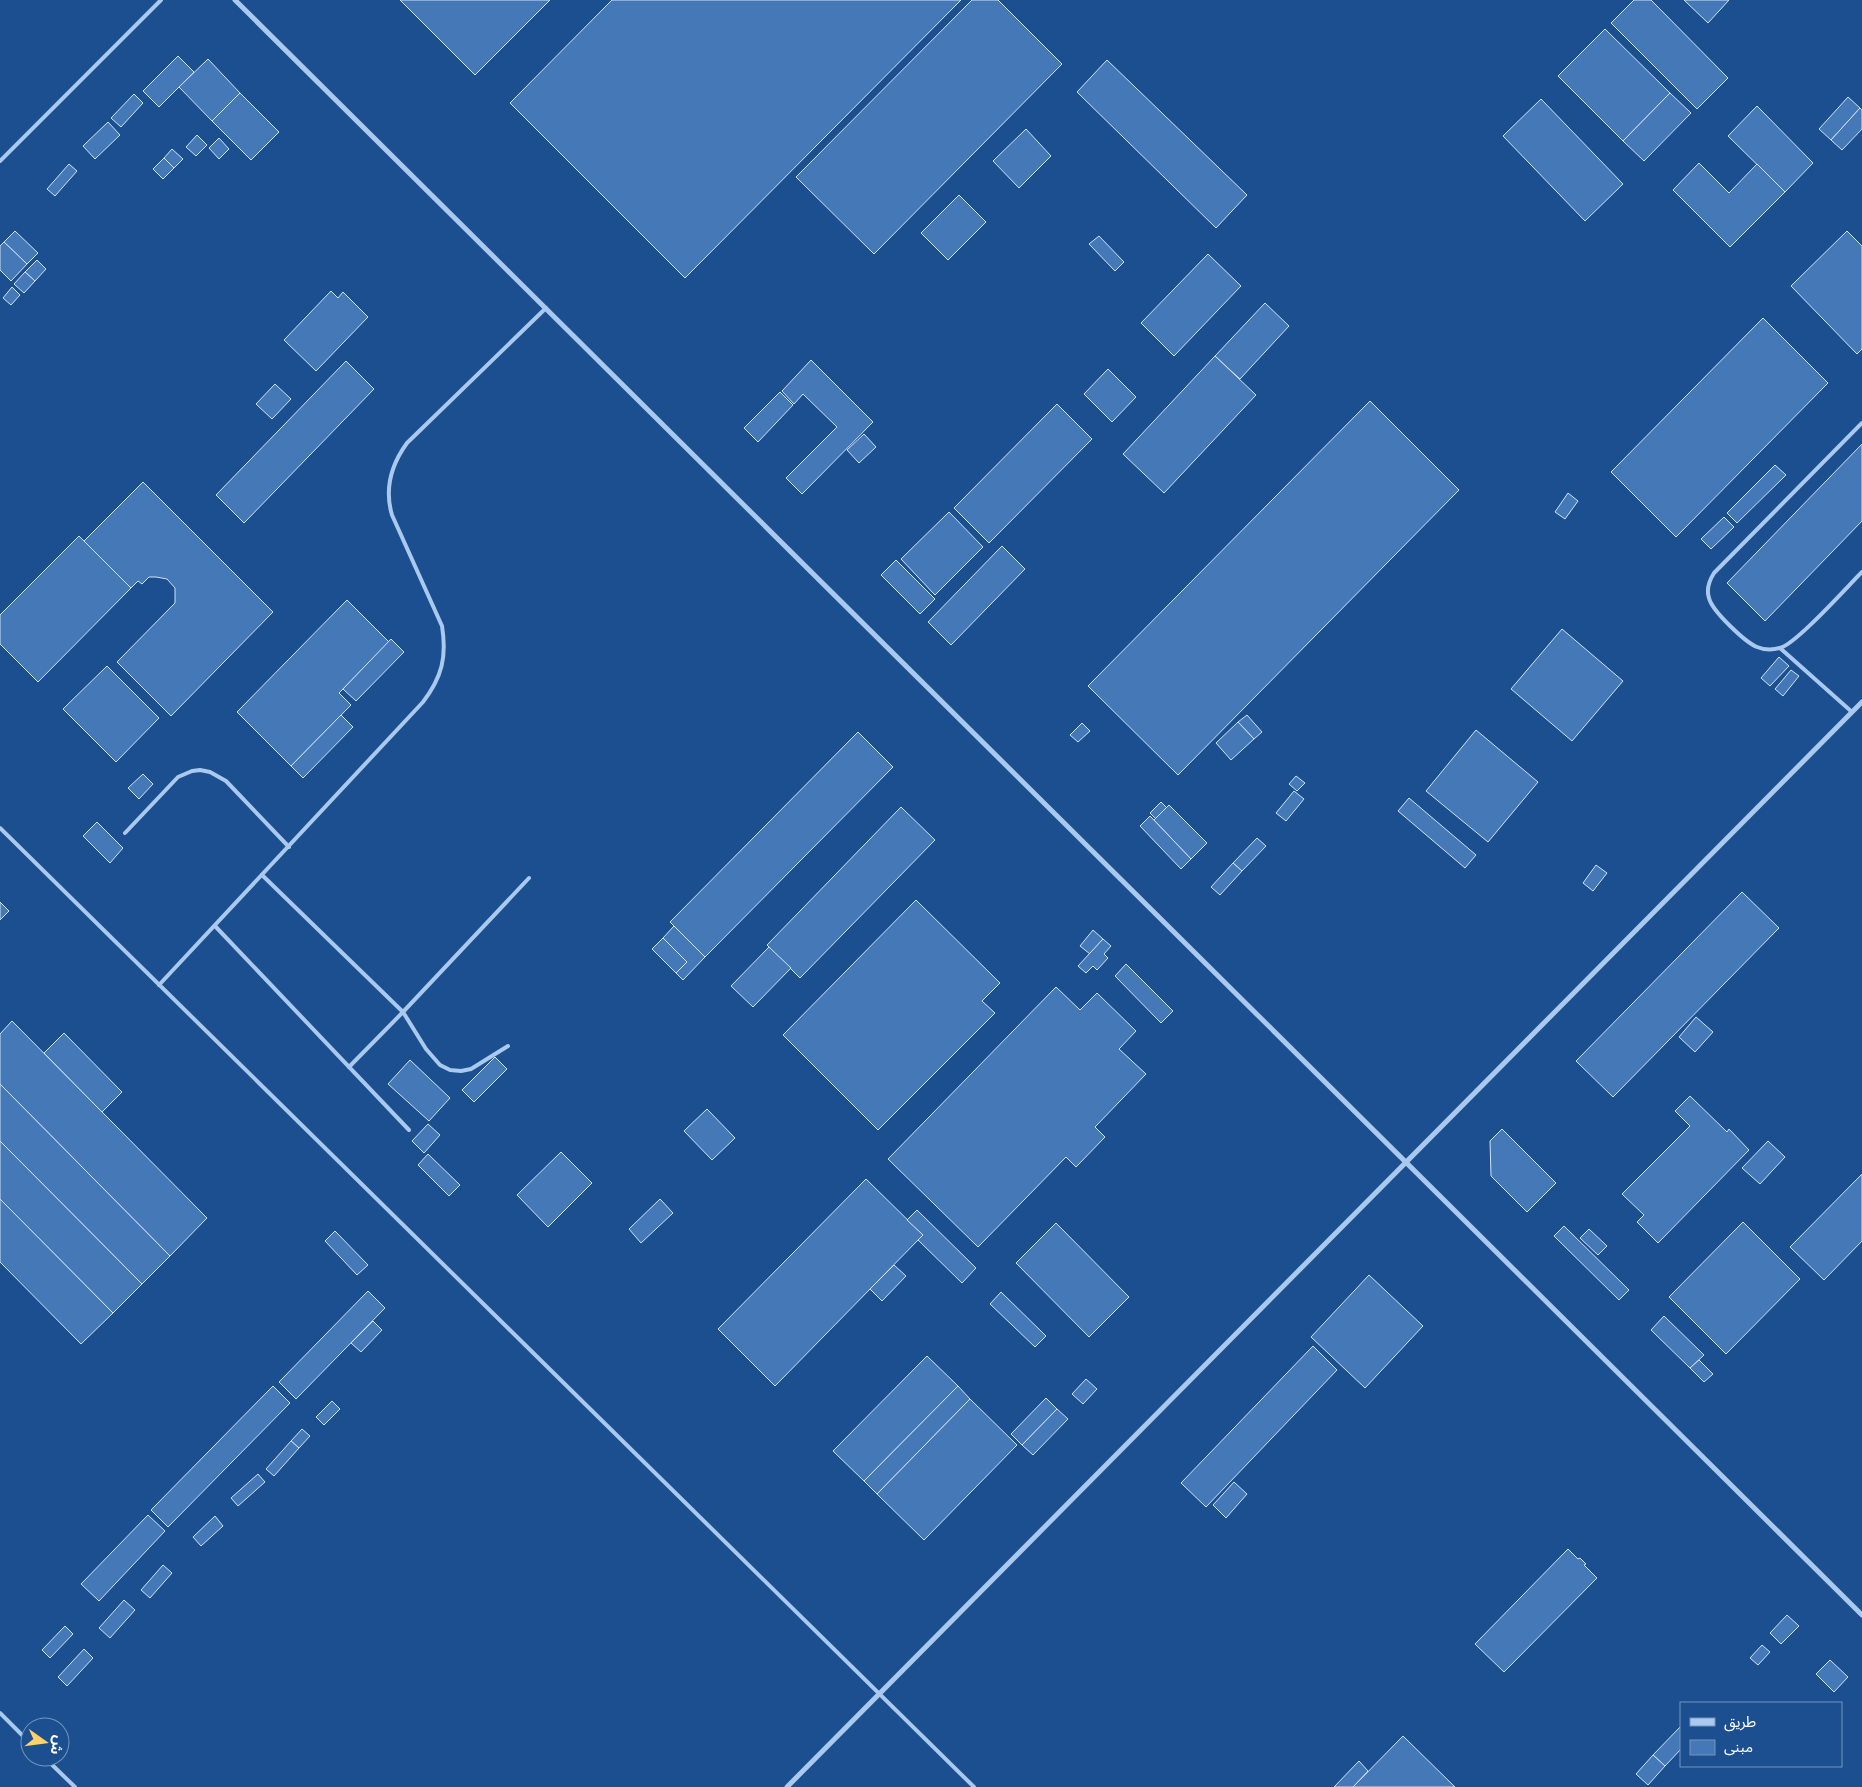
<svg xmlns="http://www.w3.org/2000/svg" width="1862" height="1787" viewBox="0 0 1862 1787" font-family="'Alegreya Sans','Noto Sans Arabic',sans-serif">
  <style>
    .building { fill: #4478b7; stroke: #cfe3fa }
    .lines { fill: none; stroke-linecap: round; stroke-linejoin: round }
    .service { stroke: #a9c9ee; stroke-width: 4 }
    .minor { stroke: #a9c9ee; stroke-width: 5 }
  </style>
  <rect width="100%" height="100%" fill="#1b4f8f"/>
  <g class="building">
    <path d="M400,0H550L475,75Z"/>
    <path d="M612,0H961L685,278L510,103Z"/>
    <path d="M972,0H998L1062,64L874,254L796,177Z"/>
    <path d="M1634,0H1651L1728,78L1697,109L1611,23Z"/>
    <path d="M1684,0H1729L1708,23Z"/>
    <path d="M1605,29L1670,93L1623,141L1558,76Z"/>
    <path d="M178,56L194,72L159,107L143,91Z"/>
    <path d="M208,59L240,93L212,121L179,87Z"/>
    <path d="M1107,60L1247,195L1216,228L1077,92Z"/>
    <path d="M240,93L279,132L251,160L212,121Z"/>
    <path d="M1670,93L1691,113L1644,161L1623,141Z"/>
    <path d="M134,94L143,103L121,127L111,118Z"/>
    <path d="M1848,97L1860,108L1831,140L1819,129Z"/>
    <path d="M1541,99L1623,184L1585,221L1503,136Z"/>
    <path d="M1757,106L1813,163L1785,192L1728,136Z"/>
    <path d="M1860,108L1862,110V129L1842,150L1831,140Z"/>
    <path d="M108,122L120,135L95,159L83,146Z"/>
    <path d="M1026,129L1051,156L1019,188L993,161Z"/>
    <path d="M197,135L207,145L196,156L186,147Z"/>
    <path d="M219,138L229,149L219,159L209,148Z"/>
    <path d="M172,149L183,159L174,168L164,158Z"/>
    <path d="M164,158L174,168L163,179L153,169Z"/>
    <path d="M1699,163L1729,193L1757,164L1785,192L1730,247L1673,190Z"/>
    <path d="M69,164L77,171L55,196L47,189Z"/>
    <path d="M959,195L986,222L948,260L921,233Z"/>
    <path d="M15,231L38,253L27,264L4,242Z"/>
    <path d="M1847,231L1862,246V349L1857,354L1791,286Z"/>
    <path d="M1099,236L1124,262L1115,271L1089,244Z"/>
    <path d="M4,242L27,264L11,281L0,270V246Z"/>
    <path d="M1208,254L1241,286L1174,356L1141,323Z"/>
    <path d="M37,260L46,269L35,281L25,272Z"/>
    <path d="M25,272L35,281L24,293L14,284Z"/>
    <path d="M12,287L20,295L11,305L3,298Z"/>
    <path d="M331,291L338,298L343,292L368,317L316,371L284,340Z"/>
    <path d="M1265,303L1289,326L1240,379L1215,356Z"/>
    <path d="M1763,318L1828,383L1676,537L1611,472Z"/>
    <path d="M1215,356L1256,395L1164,493L1123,454Z"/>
    <path d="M811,360L873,422L802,494L786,478L837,427L803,394L794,404L782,391Z"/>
    <path d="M346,361L374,389L244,523L216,495Z"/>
    <path d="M1108,369L1136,397L1112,422L1084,394Z"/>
    <path d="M275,384L291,399L272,419L256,404Z"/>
    <path d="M780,392L793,405L758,442L744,428Z"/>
    <path d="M1370,401L1459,490L1178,775L1088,686Z"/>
    <path d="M1057,404L1092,439L989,543L954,508Z"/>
    <path d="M864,434L876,447L859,463L847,450Z"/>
    <path d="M1862,444V521L1765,621L1727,583Z"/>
    <path d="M1775,465L1786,475L1737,523L1727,513Z"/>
    <path d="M143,482L273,612L171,716L117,662L175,603V588L167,579L156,577H149L142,584L138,581L131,588L84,541Z"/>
    <path d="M1568,493L1578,501L1565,519L1555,512Z"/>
    <path d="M949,512L983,547L935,595L901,559Z"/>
    <path d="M1724,517L1734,527L1711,549L1701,539Z"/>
    <path d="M79,536L131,588L38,682L0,644V615Z"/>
    <path d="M1002,546L1025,569L951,645L928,622Z"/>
    <path d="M896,560L935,599L920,614L881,575Z"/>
    <path d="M347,600L389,642L339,693L351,705L291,766L237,712Z"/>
    <path d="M1562,629L1623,681L1572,741L1511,689Z"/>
    <path d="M391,639L404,652L356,701L343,689Z"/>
    <path d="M1779,657L1789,666L1770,686L1761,678Z"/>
    <path d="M107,666L159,718L116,762L63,709Z"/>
    <path d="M1791,670L1799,676L1783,696L1775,689Z"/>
    <path d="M341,715L353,727L303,778L291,766Z"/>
    <path d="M1247,715L1262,732L1254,739L1238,722Z"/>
    <path d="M1238,722L1254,739L1231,760L1216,743Z"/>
    <path d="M1082,723L1090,731L1078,742L1070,735Z"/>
    <path d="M1476,730L1538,782L1488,842L1426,791Z"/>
    <path d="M858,732L893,767L705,957L670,922Z"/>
    <path d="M143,774L153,784L139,799L128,788Z"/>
    <path d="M1296,776L1305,783L1297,791L1289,784Z"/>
    <path d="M1294,791L1304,799L1286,821L1276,813Z"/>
    <path d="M1409,798L1476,855L1465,868L1398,811Z"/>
    <path d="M1161,802L1167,808L1156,819L1150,813Z"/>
    <path d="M1169,805L1207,843L1191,859L1154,820Z"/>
    <path d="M901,807L935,840L800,978L767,945Z"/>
    <path d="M1150,816L1191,859L1181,869L1140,826Z"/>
    <path d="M97,822L123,848L110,863L83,836Z"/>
    <path d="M1257,838L1266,846L1242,871L1233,863Z"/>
    <path d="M1233,863L1242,871L1220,895L1211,887Z"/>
    <path d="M1596,865L1607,873L1593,891L1583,883Z"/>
    <path d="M1742,892L1779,928L1613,1097L1576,1061Z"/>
    <path d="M916,900L1000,983L982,1001L995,1013L878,1130L783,1035Z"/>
    <path d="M0,902L9,911L0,920Z"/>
    <path d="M674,926L705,957L683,980L676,973L687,962L663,938Z"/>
    <path d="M1093,930L1103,939L1090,954L1080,946Z"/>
    <path d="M663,938L687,962L676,973L652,949Z"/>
    <path d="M1103,939L1111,946L1104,954L1108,958L1097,970L1093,966L1086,973L1078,966Z"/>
    <path d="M769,947L791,968L753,1007L731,986Z"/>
    <path d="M1126,964L1173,1011L1161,1023L1115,976Z"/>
    <path d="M1056,987L1080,1010L1097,993L1136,1031L1119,1049L1146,1074L1095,1127L1105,1137L1076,1167L1066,1157L978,1247L888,1159Z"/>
    <path d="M1696,1017L1713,1032L1695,1052L1679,1037Z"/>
    <path d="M12,1021L207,1218L170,1256L0,1084V1034Z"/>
    <path d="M64,1033L122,1092L102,1112L44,1053Z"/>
    <path d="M495,1057L507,1069L474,1102L462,1090Z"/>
    <path d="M410,1060L450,1098L429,1121L388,1084Z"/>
    <path d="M0,1084L170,1256L142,1284L0,1141Z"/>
    <path d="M1690,1096L1727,1132L1729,1129L1749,1150L1658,1243L1637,1222L1644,1215L1622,1194L1690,1126L1675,1111Z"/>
    <path d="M707,1109L735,1138L712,1160L684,1131Z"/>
    <path d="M428,1124L440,1135L424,1153L412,1141Z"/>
    <path d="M1502,1129L1556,1183L1527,1212L1491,1176L1490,1141Z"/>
    <path d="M0,1141L142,1284L113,1313L0,1199Z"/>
    <path d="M1768,1141L1785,1157L1760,1184L1742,1168Z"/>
    <path d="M561,1152L592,1183L548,1227L517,1195Z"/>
    <path d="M428,1154L460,1185L449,1196L418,1165Z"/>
    <path d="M1862,1174V1241L1824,1280L1790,1247Z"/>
    <path d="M866,1179L923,1235L775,1386L718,1329Z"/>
    <path d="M0,1199L113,1313L81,1344L0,1262Z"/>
    <path d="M660,1199L673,1213L641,1243L629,1229Z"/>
    <path d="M917,1210L976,1268L962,1283L918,1240L923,1235L907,1220Z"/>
    <path d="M1743,1222L1800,1279L1726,1354L1669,1297Z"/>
    <path d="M1056,1223L1129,1297L1089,1337L1016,1263Z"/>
    <path d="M1564,1226L1629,1290L1619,1300L1554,1236Z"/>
    <path d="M1589,1229L1607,1246L1598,1255L1580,1238Z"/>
    <path d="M335,1231L368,1265L357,1275L325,1241Z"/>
    <path d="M894,1265L906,1276L882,1301L870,1289Z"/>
    <path d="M1369,1275L1423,1326L1365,1388L1311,1337Z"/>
    <path d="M368,1291L385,1308L296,1399L279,1382Z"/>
    <path d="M1001,1292L1046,1336L1035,1347L990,1304Z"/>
    <path d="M1664,1316L1704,1355L1690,1368L1651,1330Z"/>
    <path d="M373,1321L382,1330L361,1352L351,1343Z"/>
    <path d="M1313,1346L1337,1370L1206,1507L1181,1483Z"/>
    <path d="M927,1356L958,1386L864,1481L833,1451Z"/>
    <path d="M1699,1360L1713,1374L1704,1382L1690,1368Z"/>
    <path d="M1086,1379L1097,1389L1083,1404L1072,1394Z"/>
    <path d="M273,1386L290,1403L168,1527L151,1510Z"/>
    <path d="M958,1386L970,1399L877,1494L864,1481Z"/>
    <path d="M1046,1398L1057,1409L1022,1445L1011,1434Z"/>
    <path d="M970,1399L1017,1445L924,1540L877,1494Z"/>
    <path d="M332,1401L340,1409L324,1425L316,1417Z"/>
    <path d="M1057,1409L1068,1419L1033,1455L1022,1445Z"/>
    <path d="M302,1429L310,1436L299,1448L291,1441Z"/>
    <path d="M291,1441L299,1448L274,1476L266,1469Z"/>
    <path d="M258,1474L265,1482L238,1506L231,1498Z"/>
    <path d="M1234,1482L1247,1494L1226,1518L1213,1505Z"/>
    <path d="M148,1515L165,1531L99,1601L81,1584Z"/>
    <path d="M215,1516L223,1526L201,1546L193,1537Z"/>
    <path d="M1568,1549L1578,1559L1580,1558L1586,1564L1584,1565L1597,1578L1504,1672L1475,1644Z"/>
    <path d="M163,1565L172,1573L150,1598L141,1590Z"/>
    <path d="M124,1600L135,1610L110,1638L99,1628Z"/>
    <path d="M1787,1615L1799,1626L1781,1644L1770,1633Z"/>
    <path d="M65,1626L73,1634L50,1658L42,1650Z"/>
    <path d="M1762,1645L1770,1652L1758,1665L1750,1658Z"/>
    <path d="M84,1649L93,1658L67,1686L58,1677Z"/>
    <path d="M1830,1660L1848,1677L1834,1692L1816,1674Z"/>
    <path d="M1681,1726V1749L1665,1766L1653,1755Z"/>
    <path d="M1403,1736L1455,1787H1353Z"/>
    <path d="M1653,1755L1665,1766L1648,1785L1636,1774Z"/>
    <path d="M1359,1761L1368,1771L1353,1787H1334Z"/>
  </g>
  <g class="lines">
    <g class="service">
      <path d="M0,161L161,0"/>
      <path d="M1862,423L1714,573C1709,581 1706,589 1709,598C1712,611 1745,642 1757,647C1764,650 1773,650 1780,648C1796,644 1847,587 1862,572"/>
      <path d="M1780,648L1852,712"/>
      <path d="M0,828L974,1787"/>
      <path d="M125,833L178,777L192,771L200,770L210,772L226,781L289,847"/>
      <path d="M262,875L403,1012L426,1049L440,1065L450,1070L461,1071L471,1069L508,1046"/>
      <path d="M215,926L409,1130"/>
      <path d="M159,985L423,702C442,677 447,657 442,626L392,515C384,488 391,465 407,443L546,308"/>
      <path d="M349,1067L403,1012L529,878"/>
      <path d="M0,1713L30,1743"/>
      <path d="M44,1757L75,1787"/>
    </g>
    <g class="minor">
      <path d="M235,0L1862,1615"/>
      <path d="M787,1787L1862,702"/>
    </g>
  </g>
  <rect x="1680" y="1702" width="162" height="65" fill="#1b4f8f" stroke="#7695bc"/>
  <rect x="1690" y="1718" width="25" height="8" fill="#a9c9ee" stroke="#7695bc"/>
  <text x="1724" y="1727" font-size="15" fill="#ffffff">طريق</text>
  <rect x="1690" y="1740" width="25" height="15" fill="#4478b7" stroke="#7695bc"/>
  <text x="1724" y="1752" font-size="15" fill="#ffffff">مبنى</text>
  <g transform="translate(45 1742) rotate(104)"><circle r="24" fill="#1b4f8f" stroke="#7695bc"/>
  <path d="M0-4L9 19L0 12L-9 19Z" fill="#ffd166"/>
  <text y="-8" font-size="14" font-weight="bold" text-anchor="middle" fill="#ffffff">ش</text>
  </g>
</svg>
